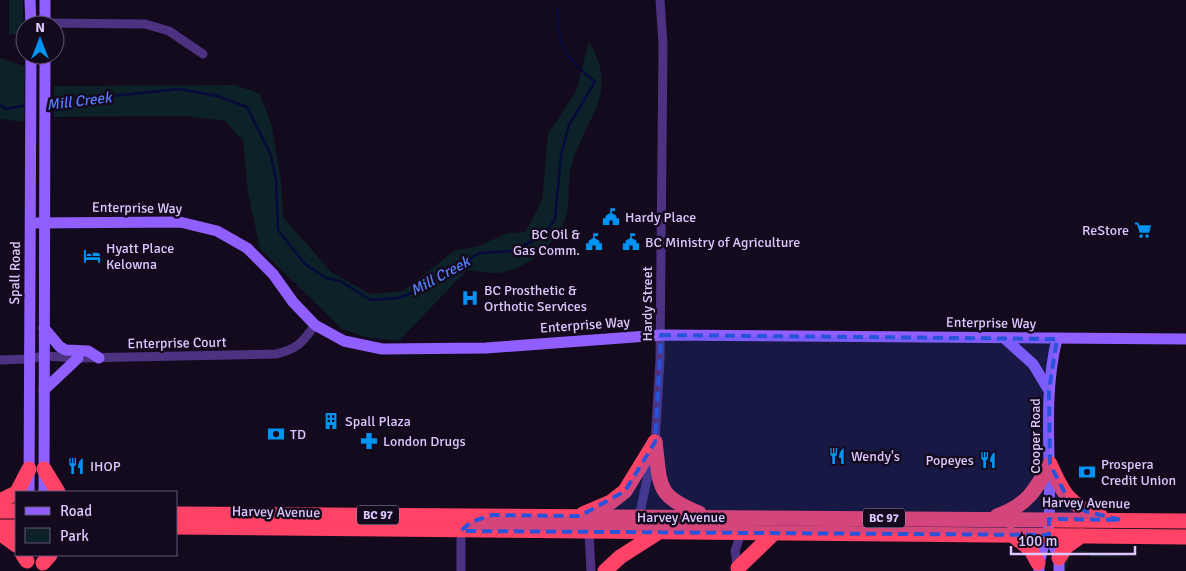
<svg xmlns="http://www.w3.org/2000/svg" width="1186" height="571" viewBox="0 0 1186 571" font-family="Signika,sans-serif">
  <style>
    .green { fill: #0d2128 }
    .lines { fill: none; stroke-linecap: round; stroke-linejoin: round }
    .stream { stroke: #060a3b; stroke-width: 2.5 }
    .street { stroke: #4c3280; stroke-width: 9 }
    .secondary { stroke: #915eff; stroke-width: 11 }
    .highway { stroke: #ff4265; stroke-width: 15 }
    .marked { fill: #2754da; fill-opacity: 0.2; stroke: #2754da; stroke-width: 4; stroke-dasharray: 10 6; stroke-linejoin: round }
    .labels { text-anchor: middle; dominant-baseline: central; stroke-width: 5; stroke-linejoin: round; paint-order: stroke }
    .shield { fill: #130a1e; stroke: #a18ebc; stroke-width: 1 }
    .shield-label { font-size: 12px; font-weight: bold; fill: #dec7ff }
    .street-label { font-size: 14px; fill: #dec7ff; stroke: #130a1e }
    .poi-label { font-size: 14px; fill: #dec7ff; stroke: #130a1e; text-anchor: start }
    .water-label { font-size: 15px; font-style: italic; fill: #557fff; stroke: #130a1e }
  </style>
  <rect width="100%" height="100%" fill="#130a1e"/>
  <g class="green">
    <path d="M9,0H23V35L9,34Z"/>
    <path d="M589,42C621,94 584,119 571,167C567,183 571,201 566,217C558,244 523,273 494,273C485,273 476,270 467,270L399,341L366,337L342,329L260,249L248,192L243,141L225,121L184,116L54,117V86L235,85L260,94L272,127L281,181L283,217L331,272L370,294L403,291L455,250L476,247L508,233L525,232L542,201L548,134L576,91Z"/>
    <path d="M0,58L25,66L24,122L0,119Z"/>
    <path d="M1078,550L1129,557H1091L1089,553L1078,552L1069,559L1066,571H1064L1066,559Z"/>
  </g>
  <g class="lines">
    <g class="stream">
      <path d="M47,103L179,89L217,96L247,107L271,155L276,180L278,230L305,264L326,278L340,281L371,300L398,298L421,290L441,275L480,253L512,251L543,236L555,219L561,155L569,125L595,82C566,57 557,49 558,9"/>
      <path d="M0,104L5,109L27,105"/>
    </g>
    <g class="street">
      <path d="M45,23L145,24L169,31L203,54"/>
      <path d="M0,360L29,359L44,356L78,358L276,354C298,349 302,343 315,325"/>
      <path d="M639,517L655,442L660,359L663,45L660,0"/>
      <path d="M589,533L591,571"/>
      <path d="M738,569L735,551L741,533"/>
      <path d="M461,571V531"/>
    </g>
    <g class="secondary">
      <path d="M30,0L31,25"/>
      <path d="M45,25V0"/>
      <path d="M31,223L180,222L217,231L247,248L273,274L293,302L315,325L344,341L382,349L486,348L661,335L1186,339"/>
      <path d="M44,328L60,347L66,350L88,351L99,358"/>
      <path d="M1004,338L1033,364L1048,389"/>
      <path d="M44,390L78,358"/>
      <path d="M29,492L31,55"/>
      <path d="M44,492L45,55"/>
      <path d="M1049,535L1059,558V571"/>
      <path d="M1039,571C1038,555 1048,540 1049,523C1052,462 1042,398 1057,339"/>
    </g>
    <g class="highway">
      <path d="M655,442C661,485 654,495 699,513"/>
      <path d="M1050,464C1062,491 1069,507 1100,515"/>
      <path d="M44,469L58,492"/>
      <path d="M17,492L29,469"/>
      <path d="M0,501L16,493"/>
      <path d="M0,511H16"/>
      <path d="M176,514L1186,521"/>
      <path d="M583,514L611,502L625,491L655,442"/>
      <path d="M997,516C1027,505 1035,491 1050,464"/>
      <path d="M0,527H16"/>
      <path d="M176,527L1186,537"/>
      <path d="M0,533L16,545"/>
      <path d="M1011,534L1031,550L1038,563"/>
      <path d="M23,555L27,561"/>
      <path d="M1059,558L1066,547L1081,536"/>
      <path d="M43,563L50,555"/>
      <path d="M738,568L774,533"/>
      <path d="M605,571L620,557L656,534"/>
    </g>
  </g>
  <path class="marked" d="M661,335L1057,339L1049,391L1050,464L1068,499L1085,511L1121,520L1049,519V535L461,531L471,522L492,515L580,516L625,491L655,442Z"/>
  <defs>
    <g id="civic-bare" transform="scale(1.35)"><path d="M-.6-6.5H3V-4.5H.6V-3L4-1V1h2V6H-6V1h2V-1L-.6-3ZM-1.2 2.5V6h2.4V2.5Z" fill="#0093f2" stroke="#130a1e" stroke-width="2.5" paint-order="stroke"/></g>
    <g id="supermarket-bare" transform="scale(1.35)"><path d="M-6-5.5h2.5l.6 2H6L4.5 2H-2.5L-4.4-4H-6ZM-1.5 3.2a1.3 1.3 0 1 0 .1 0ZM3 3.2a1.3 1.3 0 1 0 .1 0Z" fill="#0093f2" stroke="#130a1e" stroke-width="2.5" paint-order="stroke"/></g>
    <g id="hotel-bare" transform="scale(1.35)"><path d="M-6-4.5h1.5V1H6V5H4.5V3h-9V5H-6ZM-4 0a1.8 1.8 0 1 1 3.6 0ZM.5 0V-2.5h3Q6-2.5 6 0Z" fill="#0093f2" stroke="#130a1e" stroke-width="2.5" paint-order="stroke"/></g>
    <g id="hospital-bare" transform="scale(1.35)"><path d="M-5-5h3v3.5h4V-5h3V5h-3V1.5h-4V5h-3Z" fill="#0093f2" stroke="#130a1e" stroke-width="2.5" paint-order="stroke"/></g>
    <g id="building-bare" transform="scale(1.35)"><path d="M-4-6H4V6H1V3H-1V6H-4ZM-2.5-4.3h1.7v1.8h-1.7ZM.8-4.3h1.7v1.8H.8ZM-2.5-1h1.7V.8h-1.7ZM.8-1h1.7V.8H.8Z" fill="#0093f2" stroke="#130a1e" stroke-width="2.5" paint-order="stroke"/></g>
    <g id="bank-bare" transform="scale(1.35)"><path d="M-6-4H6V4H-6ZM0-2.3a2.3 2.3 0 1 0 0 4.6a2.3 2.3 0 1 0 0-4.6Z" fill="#0093f2" stroke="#130a1e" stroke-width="2.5" paint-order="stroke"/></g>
    <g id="pharmacy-bare" transform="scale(1.35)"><path d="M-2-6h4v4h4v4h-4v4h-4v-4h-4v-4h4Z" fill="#0093f2" stroke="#130a1e" stroke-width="2.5" paint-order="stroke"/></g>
    <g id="restaurant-bare" transform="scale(1.35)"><path d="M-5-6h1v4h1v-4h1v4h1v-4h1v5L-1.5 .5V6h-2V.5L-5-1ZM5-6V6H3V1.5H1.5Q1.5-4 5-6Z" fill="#0093f2" stroke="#130a1e" stroke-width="2.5" paint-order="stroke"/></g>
  </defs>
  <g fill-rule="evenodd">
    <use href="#civic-bare" x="611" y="217"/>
    <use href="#supermarket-bare" x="1143" y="230"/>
    <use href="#civic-bare" x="594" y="242"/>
    <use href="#civic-bare" x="631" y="242"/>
    <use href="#hotel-bare" x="92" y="256"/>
    <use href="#hospital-bare" x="470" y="298"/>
    <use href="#building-bare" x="331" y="421"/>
    <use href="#bank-bare" x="276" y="434"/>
    <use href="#pharmacy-bare" x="369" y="441"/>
    <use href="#restaurant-bare" x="837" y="456"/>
    <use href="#restaurant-bare" x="988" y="460"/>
    <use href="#restaurant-bare" x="76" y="466"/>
    <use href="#bank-bare" x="1087" y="472"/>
  </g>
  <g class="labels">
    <g class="shield">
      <rect x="357" y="505.5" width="42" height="19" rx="4"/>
      <rect x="863" y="508.5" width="42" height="19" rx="4"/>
    </g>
    <g class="shield-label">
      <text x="378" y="515">BC 97</text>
      <text x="884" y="518">BC 97</text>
    </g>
    <g class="street-label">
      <text transform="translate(137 208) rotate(1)">Enterprise Way</text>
      <text transform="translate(15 273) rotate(-89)">Spall Road</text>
      <text transform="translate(647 304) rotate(-90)">Hardy Street</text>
      <text transform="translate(991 323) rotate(1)">Enterprise Way</text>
      <text transform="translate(585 325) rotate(-4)">Enterprise Way</text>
      <text transform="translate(177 343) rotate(-1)">Enterprise Court</text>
      <text transform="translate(1035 436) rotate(-90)">Cooper Road</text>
      <text transform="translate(1086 503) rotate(1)">Harvey Avenue</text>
      <text transform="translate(276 512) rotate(1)">Harvey Avenue</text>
      <text x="681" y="517">Harvey Avenue</text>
    </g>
    <g class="poi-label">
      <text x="625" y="217">Hardy Place</text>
      <text x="1129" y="230" text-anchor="end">ReStore</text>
      <text x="580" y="234" text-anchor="end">BC Oil &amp;<tspan x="580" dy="16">Gas Comm.</tspan></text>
      <text x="645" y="242">BC Ministry of Agriculture</text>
      <text x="106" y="248">Hyatt Place<tspan x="106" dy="16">Kelowna</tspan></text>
      <text x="484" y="290">BC Prosthetic &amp;<tspan x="484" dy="16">Orthotic Services</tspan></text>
      <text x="345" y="421">Spall Plaza</text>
      <text x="290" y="434">TD</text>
      <text x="383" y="441">London Drugs</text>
      <text x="851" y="456">Wendy's</text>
      <text x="974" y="460" text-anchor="end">Popeyes</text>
      <text x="1101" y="464">Prospera<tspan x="1101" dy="16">Credit Union</tspan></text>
      <text x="90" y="466">IHOP</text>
    </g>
    <g class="water-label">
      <text transform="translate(79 101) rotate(-7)">Mill Creek</text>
      <text transform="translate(440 276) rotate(-29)">Mill Creek</text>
    </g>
  </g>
  <rect x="15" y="491" width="162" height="65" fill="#130a1e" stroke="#645678"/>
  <rect x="25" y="507" width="25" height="8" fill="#915eff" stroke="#645678"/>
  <text x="60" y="516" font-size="15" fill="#dec7ff">Road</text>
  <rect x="25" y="528" width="25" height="15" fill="#0d2128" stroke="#645678"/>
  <text x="60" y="541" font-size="15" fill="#dec7ff">Park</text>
  <g transform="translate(40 40)"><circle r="24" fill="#130a1e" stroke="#645678"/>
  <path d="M0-4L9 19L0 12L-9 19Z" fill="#0093f2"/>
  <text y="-8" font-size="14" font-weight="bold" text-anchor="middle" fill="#dec7ff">N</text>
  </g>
  <path d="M1011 546v8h124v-8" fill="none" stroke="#dec7ff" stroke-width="2.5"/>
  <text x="1018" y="546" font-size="15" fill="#dec7ff" stroke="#130a1e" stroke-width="4" paint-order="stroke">100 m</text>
</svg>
